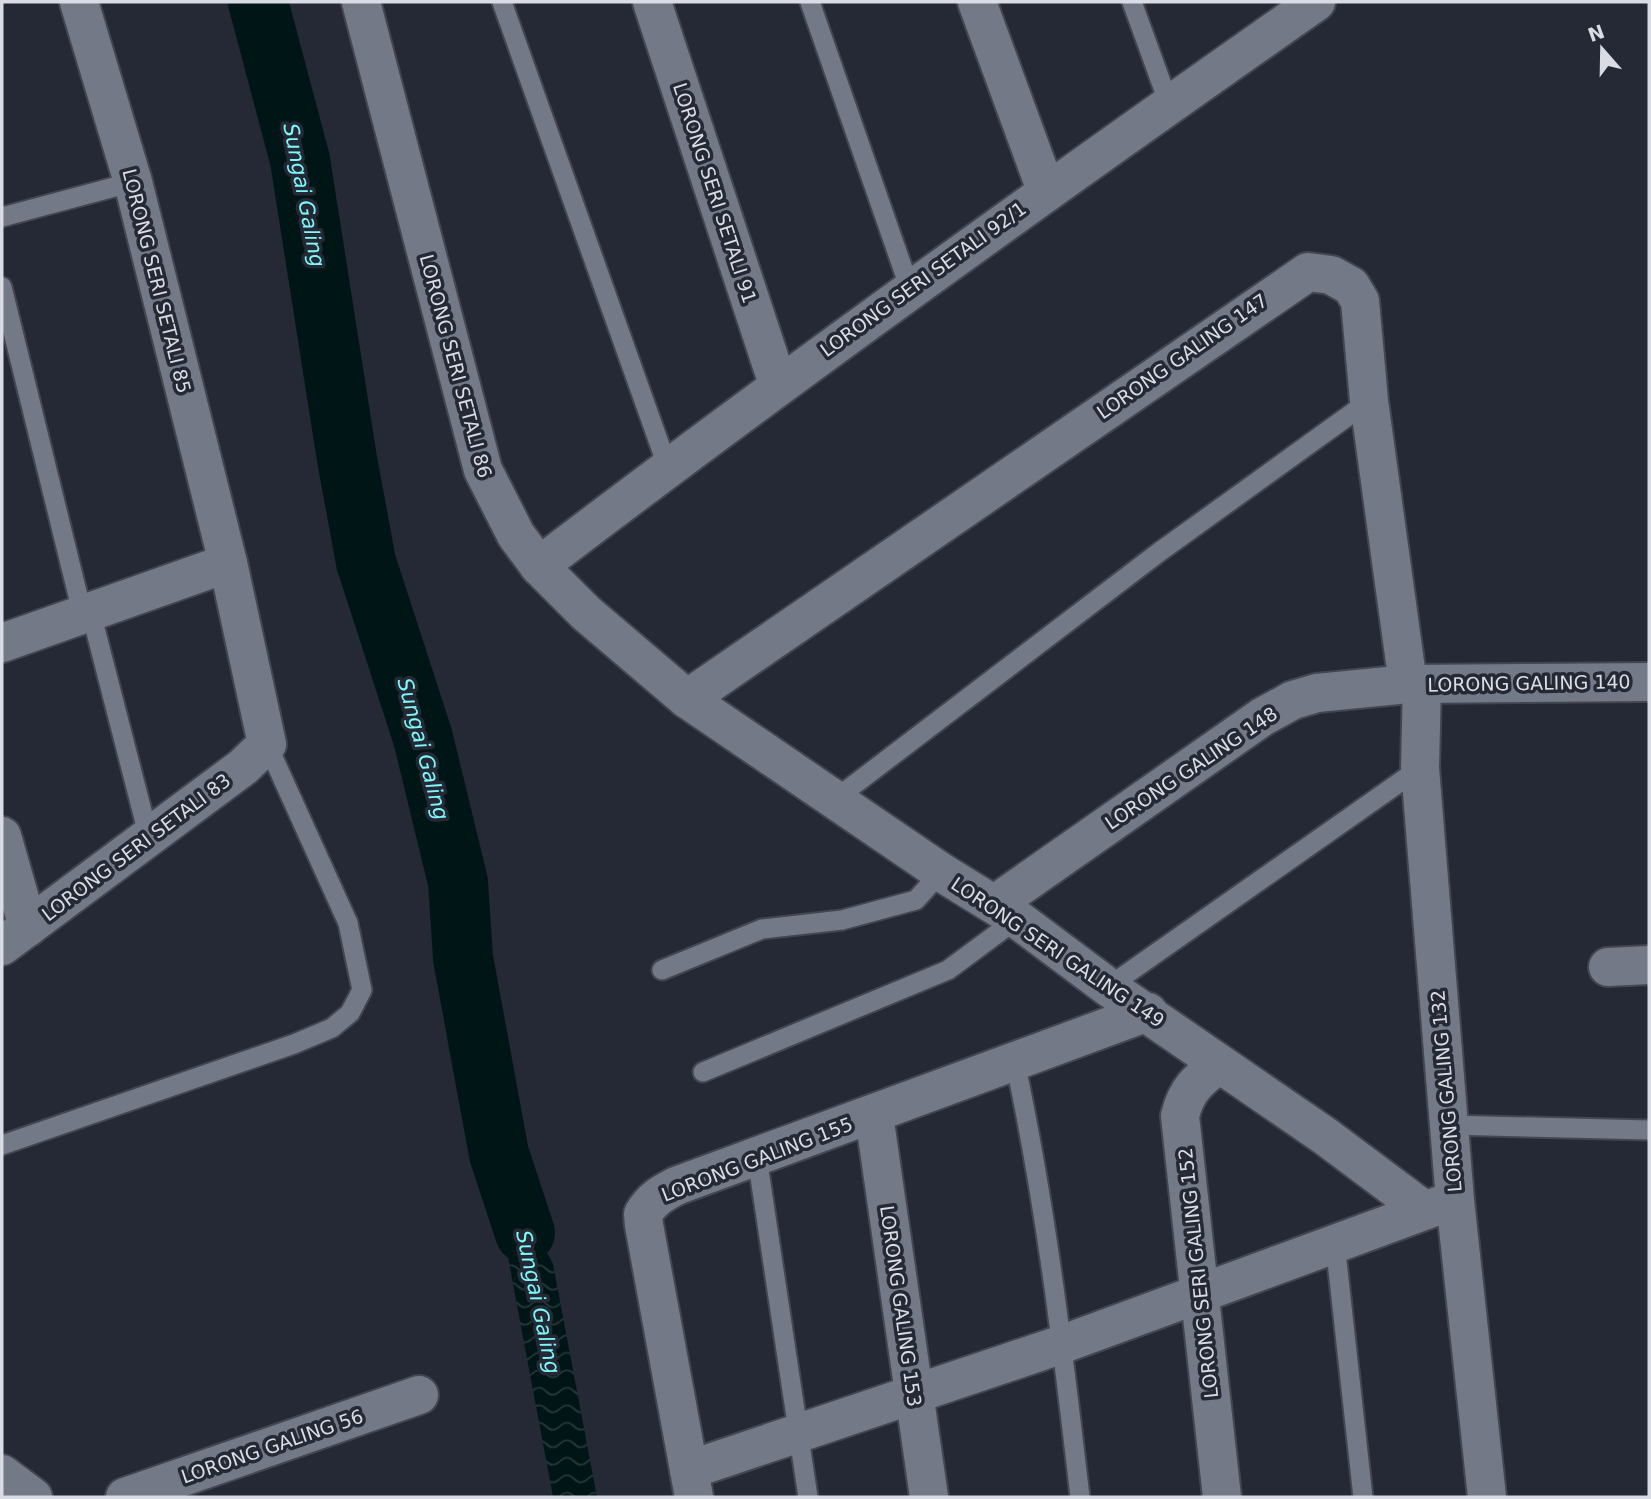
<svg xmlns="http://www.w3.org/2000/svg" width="1651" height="1499" viewBox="0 0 1651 1499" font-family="'DejaVu Sans',sans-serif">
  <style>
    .water { fill: url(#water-waves) }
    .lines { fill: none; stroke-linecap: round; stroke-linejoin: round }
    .river { stroke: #001616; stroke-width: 60 }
    .lane-casing { stroke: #434650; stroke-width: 23 }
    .street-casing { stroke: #434650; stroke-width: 42 }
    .lane { stroke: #747988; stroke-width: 19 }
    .street { stroke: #747988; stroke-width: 38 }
    .labels { text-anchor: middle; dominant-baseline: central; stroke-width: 7; stroke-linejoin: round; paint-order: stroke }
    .street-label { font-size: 19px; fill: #d9dce4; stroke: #242935 }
    .water-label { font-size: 21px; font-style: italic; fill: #7df9f9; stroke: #242935 }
  </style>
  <defs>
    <pattern id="water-waves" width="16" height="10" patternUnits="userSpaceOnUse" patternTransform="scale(1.75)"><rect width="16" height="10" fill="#001616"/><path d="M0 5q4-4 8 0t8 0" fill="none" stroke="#253738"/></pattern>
  </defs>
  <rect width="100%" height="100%" fill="#242935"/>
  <path class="water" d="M499,1154L553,1264L597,1497H553L507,1252Z"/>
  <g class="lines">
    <path class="river" d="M258,2L300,160L347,459L366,562L423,738L458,882L463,958L499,1154L525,1233"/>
    <g class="lane-casing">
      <g id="lane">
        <path d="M502,2L668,468"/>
        <path d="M810,2L910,289"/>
        <path d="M1132,2L1169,104"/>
        <path d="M2,217L133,182"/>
        <path d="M2,287L82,612"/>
        <path d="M90,609L149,838"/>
        <path d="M834,800L1158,553L1369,401"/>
        <path d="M662,970L762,929L842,920L916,900L941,872"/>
        <path d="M1108,987L1420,768"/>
        <path d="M1015,1062C1046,1206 1063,1351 1080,1497"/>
        <path d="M703,1072L948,970L1017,919"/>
        <path d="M1449,1125L1649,1130"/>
        <path d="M2,1145L294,1044L332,1028L350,1013L362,990L348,923L267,744"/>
        <path d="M757,1157L808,1497"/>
        <path d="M1335,1243L1363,1497"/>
      </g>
    </g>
    <g class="street-casing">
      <g id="street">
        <path d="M361,2L483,470L516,535L539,566L586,613L687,699L941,872L1017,919L1108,987L1325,1136L1424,1210"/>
        <path d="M652,2L778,384"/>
        <path d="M977,2L1046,190"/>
        <path d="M539,566C793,372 1053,186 1316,2"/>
        <path d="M2,643L228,563"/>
        <path d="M1422,684L1420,768L1455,1200L1487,1497"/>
        <path d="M687,699L1308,272L1331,275L1351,286L1360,301L1369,401L1408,684"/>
        <path d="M2,836L28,927"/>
        <path d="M995,904L1262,717L1293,700L1317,693L1408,684L1649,682"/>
        <path d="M2,946L243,767L267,744L228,563L133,182L79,2"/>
        <path d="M1608,967L1649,965"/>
        <path d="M1219,1064C1198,1080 1186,1090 1180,1116L1222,1497"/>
        <path d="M874,1115L929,1497"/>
        <path d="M689,1470L1063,1344L1443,1204"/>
        <path d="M2,1474L33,1497"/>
        <path d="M125,1497L419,1395"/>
        <path d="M694,1497L644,1225L643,1214C652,1199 661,1194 676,1186L1148,1012"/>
      </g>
    </g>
    <use href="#lane" class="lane"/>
    <use href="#street" class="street"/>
  </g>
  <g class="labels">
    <g class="street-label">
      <text transform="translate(715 193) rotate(72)">LORONG SERI SETALI 91</text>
      <text transform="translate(923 279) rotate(-36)">LORONG SERI SETALI 92/1</text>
      <text transform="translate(157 281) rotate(76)">LORONG SERI SETALI 85</text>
      <text transform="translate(1182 356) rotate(-35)">LORONG GALING 147</text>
      <text transform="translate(456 366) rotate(75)">LORONG SERI SETALI 86</text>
      <text transform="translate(1529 683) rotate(-1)">LORONG GALING 140</text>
      <text transform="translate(1191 768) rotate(-34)">LORONG GALING 148</text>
      <text transform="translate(136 847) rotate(-37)">LORONG SERI SETALI 83</text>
      <text transform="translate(1058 952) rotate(34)">LORONG SERI GALING 149</text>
      <text transform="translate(1446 1091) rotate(-95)">LORONG GALING 132</text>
      <text transform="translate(757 1159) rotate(-21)">LORONG GALING 155</text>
      <text transform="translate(1198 1273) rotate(-96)">LORONG SERI GALING 152</text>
      <text transform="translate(901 1306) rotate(82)">LORONG GALING 153</text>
      <text transform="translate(272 1446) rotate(-19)">LORONG GALING 56</text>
    </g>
    <g class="water-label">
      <text transform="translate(304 195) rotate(79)">Sungai Galing</text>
      <text transform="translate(423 749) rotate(75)">Sungai Galing</text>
      <text transform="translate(538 1302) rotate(78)">Sungai Galing</text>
    </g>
  </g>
  <rect width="1651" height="1499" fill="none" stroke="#d9dce4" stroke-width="7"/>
  <g transform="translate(1602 49) rotate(340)" stroke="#242935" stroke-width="5" paint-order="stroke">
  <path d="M0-5L12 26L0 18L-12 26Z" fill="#d9dce4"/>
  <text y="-10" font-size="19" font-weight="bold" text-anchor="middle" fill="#d9dce4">N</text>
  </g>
</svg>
